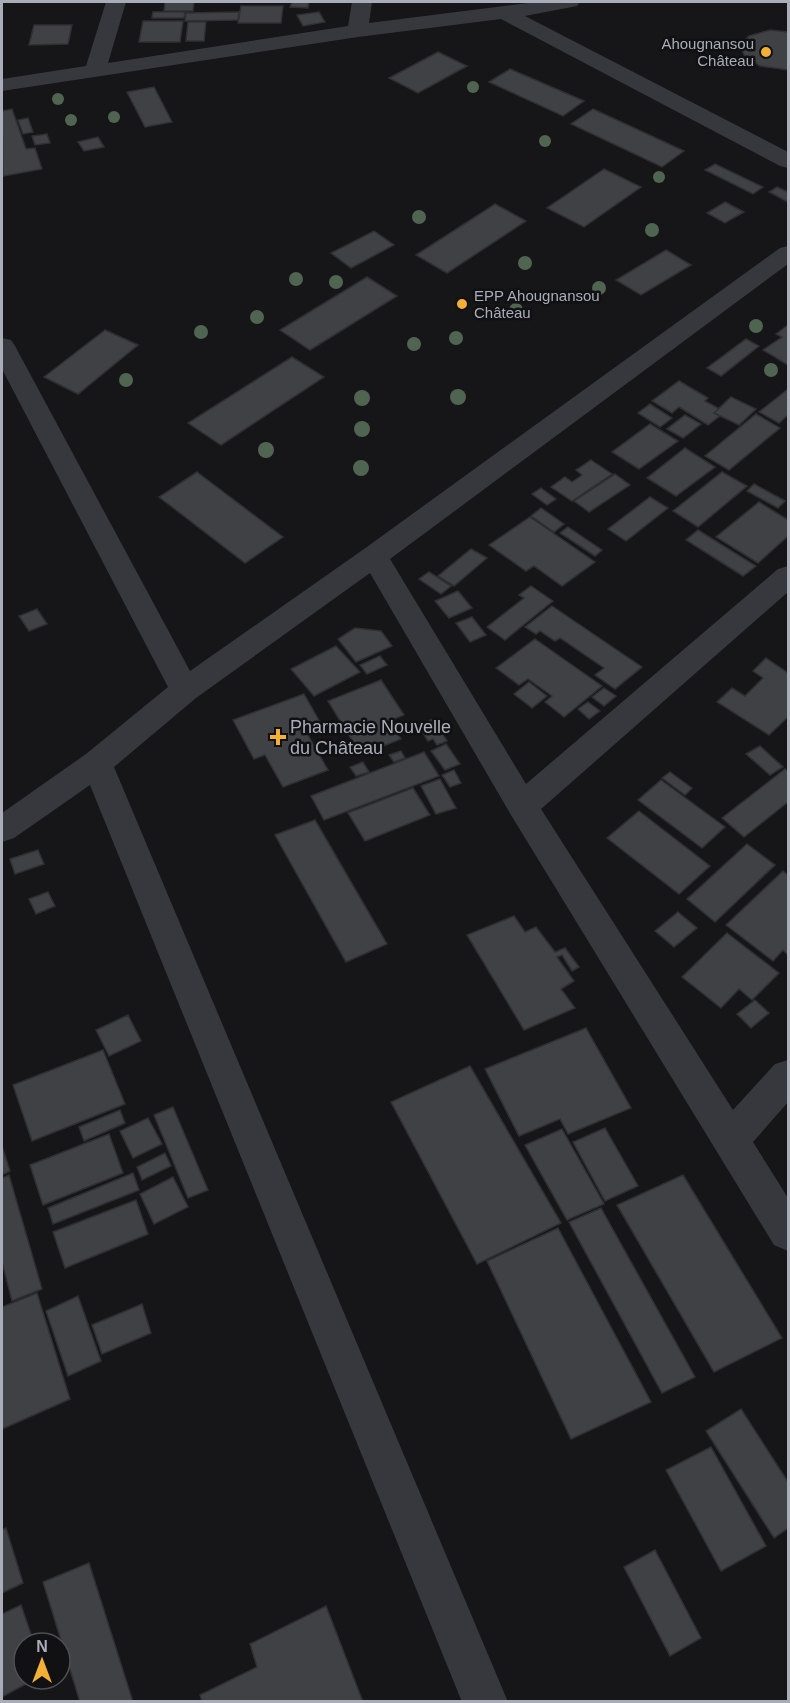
<svg xmlns="http://www.w3.org/2000/svg" width="790" height="1703" viewBox="0 0 790 1703" font-family="Helvetica,sans-serif">
  <style>
    .building { fill: #404145; stroke: #303034; stroke-width: 1.5 }
    .lines { fill: none; stroke-linecap: round; stroke-linejoin: round }
    .minor { fill: #37383d; fill-rule: evenodd }
    .tree { fill: #506452 }
    .poi-dot { fill: #f2b134; stroke: #111113; stroke-width: 2 }
    .labels { text-anchor: middle; dominant-baseline: central; stroke-width: 5; stroke-linejoin: round; paint-order: stroke }
    .far-poi-label { font-size: 15px; fill: #a8adb8; stroke: #111113; text-anchor: end }
    .poi-label { font-size: 18px; fill: #a8adb8; stroke: #111113; text-anchor: start }
  </style>
  <rect width="100%" height="100%" fill="#161618"/>
  <g class="building">
    <path d="M165,2H194L193,11H164Z"/>
    <path d="M292,2H309L308,8L290,7Z"/>
    <path d="M241,6H283L281,23H238Z"/>
    <path d="M153,12H185L184,18H152Z"/>
    <path d="M239,12L238,20L185,21L186,13Z"/>
    <path d="M319,12L325,22L303,26L297,15Z"/>
    <path d="M143,21H183L180,42H139Z"/>
    <path d="M188,22H206L204,41H186Z"/>
    <path d="M34,25H72L68,44L29,45Z"/>
    <path d="M770,30L788,32V70L760,66L744,55L741,48L743,42L749,36Z"/>
    <path d="M438,52L467,66L418,93L389,78Z"/>
    <path d="M510,69L584,101L563,116L489,82Z"/>
    <path d="M154,87L172,122L145,127L127,92Z"/>
    <path d="M12,109L26,149L35,148L42,169L3,176L2,111Z"/>
    <path d="M593,109L684,151L662,167L571,124Z"/>
    <path d="M28,118L33,132L23,134L18,120Z"/>
    <path d="M47,134L50,143L35,145L32,136Z"/>
    <path d="M98,137L104,147L84,151L78,142Z"/>
    <path d="M715,164L763,187L753,194L705,170Z"/>
    <path d="M604,169L641,187L584,227L547,208Z"/>
    <path d="M777,187L788,192V202L769,192Z"/>
    <path d="M725,202L744,212L725,223L707,213Z"/>
    <path d="M495,204L526,221L447,273L416,255Z"/>
    <path d="M374,231L394,245L351,268L331,253Z"/>
    <path d="M666,250L691,265L641,295L616,280Z"/>
    <path d="M367,277L397,296L310,350L280,330Z"/>
    <path d="M788,325V365L763,350L782,337L776,334Z"/>
    <path d="M105,330L138,345L78,394L44,377Z"/>
    <path d="M746,339L759,346L721,376L707,368Z"/>
    <path d="M292,357L324,377L221,445L188,423Z"/>
    <path d="M679,381L708,398L705,401L725,412L708,425L679,407L672,413L652,401Z"/>
    <path d="M788,389V415L779,423L759,412Z"/>
    <path d="M731,397L756,409L739,425L714,413Z"/>
    <path d="M650,404L672,418L660,427L638,413Z"/>
    <path d="M756,414L780,428L729,470L705,456Z"/>
    <path d="M685,415L701,424L683,438L667,429Z"/>
    <path d="M650,424L678,441L639,469L612,452Z"/>
    <path d="M685,448L715,467L676,496L647,478Z"/>
    <path d="M591,460L612,474L572,501L551,487L565,477L572,482L582,475L576,470Z"/>
    <path d="M197,472L283,537L245,563L159,497Z"/>
    <path d="M722,472L747,486L698,527L673,511Z"/>
    <path d="M615,474L630,485L589,512L574,501Z"/>
    <path d="M754,484L785,501L778,508L747,491Z"/>
    <path d="M541,488L556,499L547,505L532,494Z"/>
    <path d="M650,497L668,508L626,541L608,529Z"/>
    <path d="M759,502L788,520V536L758,563L716,537Z"/>
    <path d="M541,508L564,524L554,532L531,516Z"/>
    <path d="M530,517L595,562L562,586L534,566L526,571L489,545Z"/>
    <path d="M568,527L602,550L595,556L560,533Z"/>
    <path d="M698,530L756,566L743,576L686,540Z"/>
    <path d="M471,549L487,558L454,586L438,576Z"/>
    <path d="M429,572L451,586L441,594L419,579Z"/>
    <path d="M531,586L553,601L505,640L487,627L524,598L519,595Z"/>
    <path d="M458,591L472,608L449,618L435,601Z"/>
    <path d="M552,606L642,667L615,689L595,675L604,668L560,638L555,641L540,631L536,634L525,627Z"/>
    <path d="M37,609L47,624L29,631L19,616Z"/>
    <path d="M472,617L486,635L470,642L456,623Z"/>
    <path d="M355,628L381,631L392,646L356,662L338,639Z"/>
    <path d="M535,639L602,686L564,717L545,702L552,696L528,679L519,685L496,668Z"/>
    <path d="M336,646L360,672L314,696L291,669Z"/>
    <path d="M380,656L387,665L367,674L360,665Z"/>
    <path d="M766,658L788,673V717L769,735L717,702L732,688L745,696L763,678L753,671Z"/>
    <path d="M381,680L404,715L389,721L401,739L361,755L328,701Z"/>
    <path d="M529,682L547,696L532,708L514,694Z"/>
    <path d="M604,688L616,696L604,706L592,697Z"/>
    <path d="M304,694L324,729L308,735L328,770L283,787L265,755L254,759L233,720Z"/>
    <path d="M588,702L600,711L589,719L578,709Z"/>
    <path d="M433,719L447,741L437,745L433,739L428,741L418,725Z"/>
    <path d="M446,744L460,764L445,770L431,751Z"/>
    <path d="M760,746L783,767L770,775L746,754Z"/>
    <path d="M401,751L405,758L394,762L389,755Z"/>
    <path d="M424,752L439,776L324,820L311,796Z"/>
    <path d="M363,762L369,772L356,776L350,767Z"/>
    <path d="M785,769L788,771V802L744,837L722,818Z"/>
    <path d="M454,770L461,783L450,787L442,775Z"/>
    <path d="M670,772L692,788L685,795L662,778Z"/>
    <path d="M440,779L456,808L436,814L421,786Z"/>
    <path d="M661,780L725,827L702,848L638,800Z"/>
    <path d="M413,788L430,815L365,841L348,813Z"/>
    <path d="M639,811L710,866L679,894L607,838Z"/>
    <path d="M315,820L387,944L346,962L275,835Z"/>
    <path d="M747,844L775,865L715,922L687,899Z"/>
    <path d="M38,850L44,864L15,874L10,859Z"/>
    <path d="M783,871L788,875V955L783,950L773,961L726,925Z"/>
    <path d="M48,892L55,906L36,914L29,899Z"/>
    <path d="M678,912L697,928L674,947L655,931Z"/>
    <path d="M514,916L525,932L536,927L555,952L565,948L579,967L572,971L562,955L557,957L574,981L561,989L575,1008L524,1030L467,935Z"/>
    <path d="M727,933L779,973L752,1000L739,989L721,1008L682,977Z"/>
    <path d="M755,1000L769,1013L751,1028L737,1014Z"/>
    <path d="M128,1015L141,1041L109,1056L96,1030Z"/>
    <path d="M586,1028L631,1108L568,1134L560,1119L519,1136L485,1069Z"/>
    <path d="M103,1050L125,1104L32,1141L13,1085Z"/>
    <path d="M470,1066L561,1223L477,1264L391,1102Z"/>
    <path d="M173,1107L208,1190L188,1198L154,1115Z"/>
    <path d="M120,1110L125,1123L84,1141L79,1127Z"/>
    <path d="M148,1118L162,1144L133,1158L120,1131Z"/>
    <path d="M605,1128L638,1186L605,1201L573,1142Z"/>
    <path d="M562,1129L604,1204L567,1220L525,1145Z"/>
    <path d="M109,1134L123,1173L43,1205L30,1165Z"/>
    <path d="M2,1146L10,1171L2,1175Z"/>
    <path d="M165,1153L171,1166L142,1180L137,1167Z"/>
    <path d="M133,1173L139,1190L53,1224L48,1208Z"/>
    <path d="M9,1175L42,1289L12,1301L2,1262V1178Z"/>
    <path d="M683,1175L782,1338L714,1372L617,1205Z"/>
    <path d="M173,1177L188,1207L154,1224L140,1194Z"/>
    <path d="M136,1200L148,1234L65,1268L53,1232Z"/>
    <path d="M601,1208L695,1377L662,1393L569,1222Z"/>
    <path d="M558,1228L651,1402L571,1439L487,1261Z"/>
    <path d="M37,1293L70,1399L2,1429V1307Z"/>
    <path d="M78,1296L101,1361L68,1376L46,1311Z"/>
    <path d="M142,1304L151,1333L102,1354L92,1325Z"/>
    <path d="M741,1409L788,1482V1528L774,1538L706,1431Z"/>
    <path d="M711,1447L766,1546L721,1571L666,1470Z"/>
    <path d="M6,1528L23,1583L2,1593V1530Z"/>
    <path d="M655,1550L701,1638L670,1656L624,1567Z"/>
    <path d="M89,1563L133,1702H80L43,1582Z"/>
    <path d="M21,1605L34,1643H24V1679H35L2,1697V1614Z"/>
    <path d="M326,1606L363,1702H202L200,1695L257,1667L250,1644Z"/>
  </g>
  <g class="lines">
    <g class="minor">
      <path d="M106,2H126L108,63L348,26L352,2H372L369,23L536,2H580L577,6L525,16L788,152V168L780,166L501,19L358,37L2,91V79L86,66Z"/>
      <path d="M788,246V264L390,559L526,784L778,569L788,566V592L541,809L733,1110L775,1064L788,1060V1102L753,1142L788,1198V1251L774,1245L511,815L370,573L196,698L114,767L508,1702H462L90,785L14,838L2,842V813L86,754L168,687L2,369V338L11,340L15,346L190,671L364,549L780,248Z"/>
    </g>
  </g>
  <g class="tree">
    <circle cx="473" cy="87" r="6"/>
    <circle cx="58" cy="99" r="6"/>
    <circle cx="114" cy="117" r="6"/>
    <circle cx="71" cy="120" r="6"/>
    <circle cx="545" cy="141" r="6"/>
    <circle cx="659" cy="177" r="6"/>
    <circle cx="419" cy="217" r="7"/>
    <circle cx="652" cy="230" r="7"/>
    <circle cx="525" cy="263" r="7"/>
    <circle cx="296" cy="279" r="7"/>
    <circle cx="336" cy="282" r="7"/>
    <circle cx="599" cy="288" r="7"/>
    <circle cx="516" cy="310" r="7"/>
    <circle cx="257" cy="317" r="7"/>
    <circle cx="756" cy="326" r="7"/>
    <circle cx="201" cy="332" r="7"/>
    <circle cx="456" cy="338" r="7"/>
    <circle cx="414" cy="344" r="7"/>
    <circle cx="771" cy="370" r="7"/>
    <circle cx="126" cy="380" r="7"/>
    <circle cx="458" cy="397" r="8"/>
    <circle cx="362" cy="398" r="8"/>
    <circle cx="362" cy="429" r="8"/>
    <circle cx="266" cy="450" r="8"/>
    <circle cx="361" cy="468" r="8"/>
  </g>
  <g class="poi-dot">
    <circle cx="766" cy="52" r="6"/>
    <circle cx="462" cy="304" r="6"/>
    <path d="M275 728h6v6h6v6h-6v6h-6v-6h-6v-6h6z"/>
  </g>
  <g class="labels">
    <g class="far-poi-label">
      <text x="754" y="43">Ahougnansou<tspan x="754" dy="17">Château</tspan></text>
      <text x="474" y="295" text-anchor="start">EPP Ahougnansou<tspan x="474" dy="17">Château</tspan></text>
    </g>
    <g class="poi-label">
      <text x="290" y="727">Pharmacie Nouvelle<tspan x="290" dy="21">du Château</tspan></text>
    </g>
  </g>
  <rect width="790" height="1703" fill="none" stroke="#a8adb8" stroke-width="6"/>
  <g transform="translate(42 1661)"><circle r="28" fill="#111113" stroke="#4d4f55" stroke-width="1.5"/>
  <path d="M0-4.5L10 22L0 15L-10 22Z" fill="#f2b134"/>
  <text y="-9" font-size="16" font-weight="bold" text-anchor="middle" fill="#a8adb8">N</text>
  </g>
</svg>
